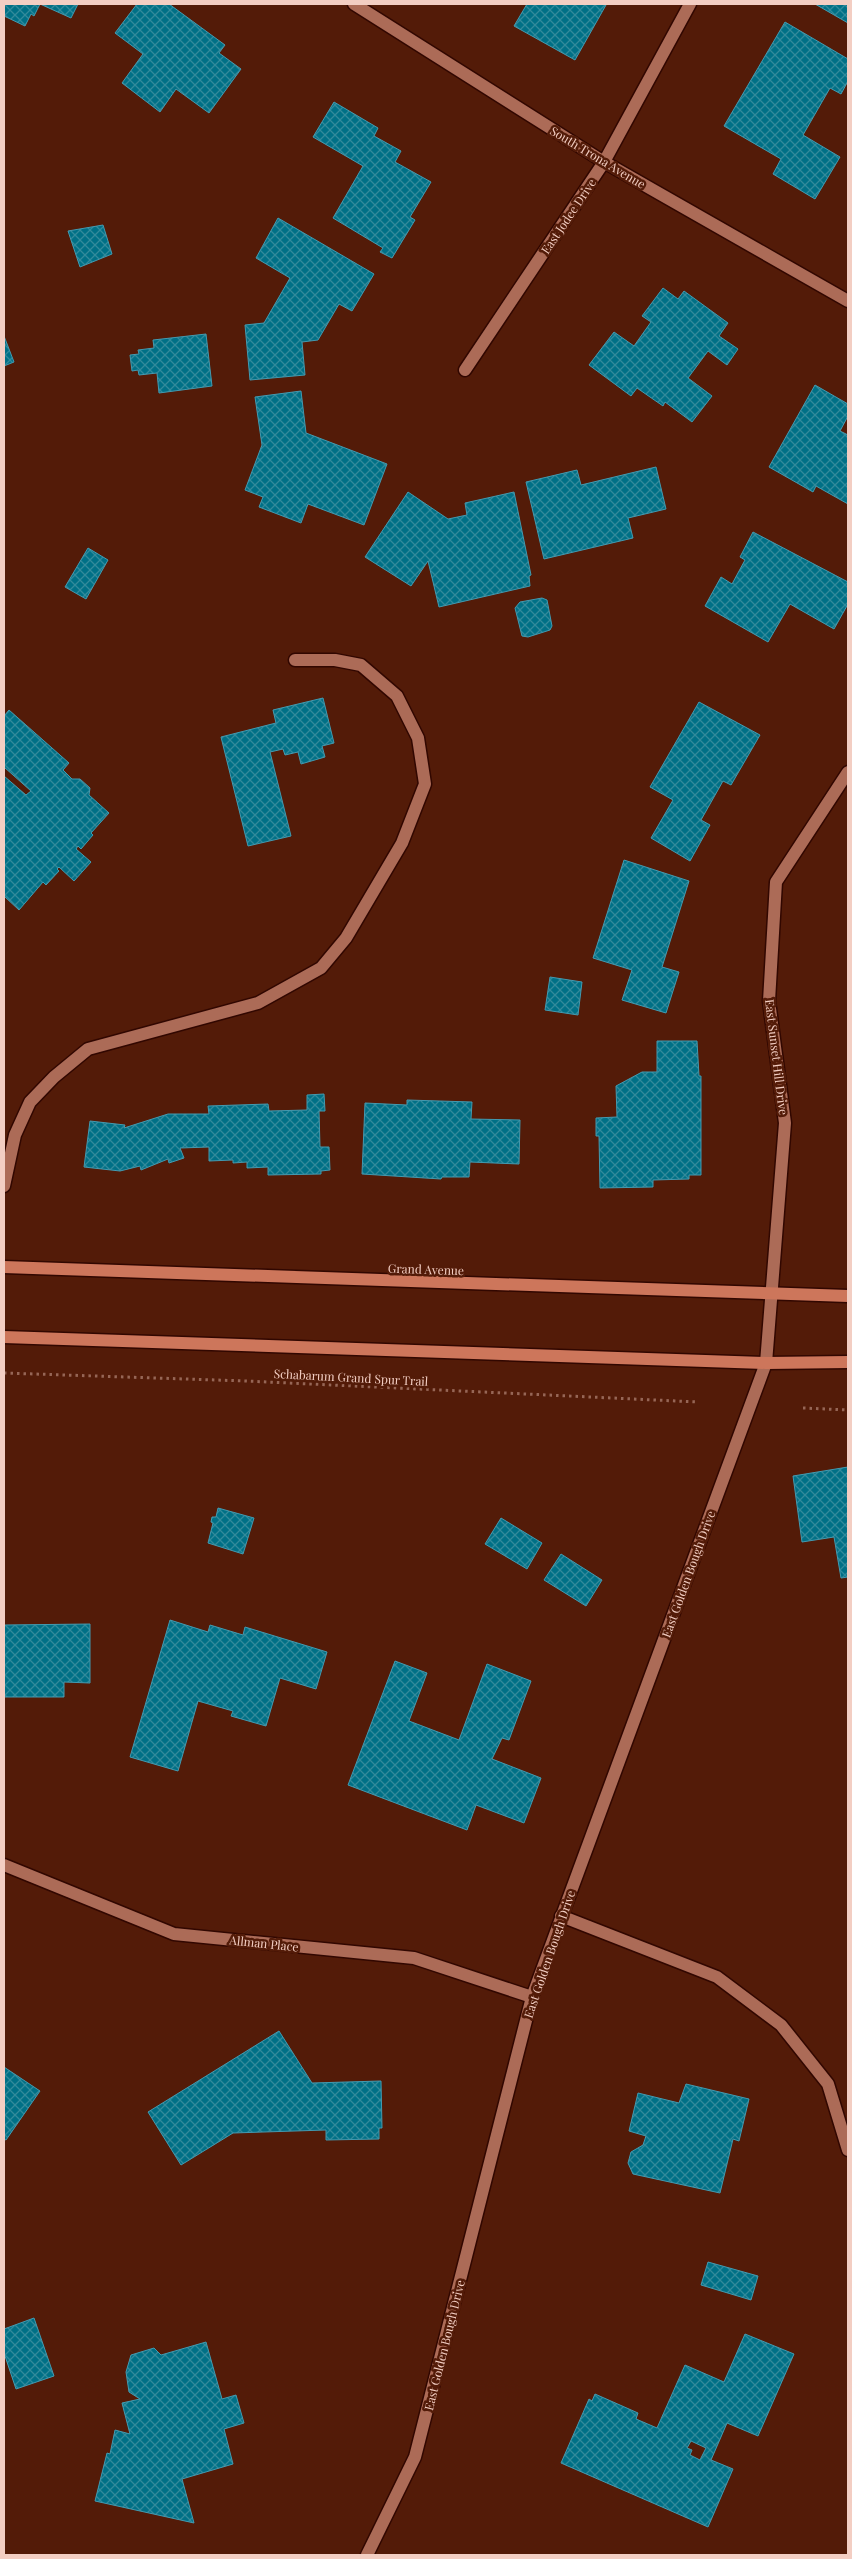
<svg xmlns="http://www.w3.org/2000/svg" width="852" height="2559" viewBox="0 0 852 2559" font-family="'Playfair Display',serif">
  <style>
    .building { fill: url(#building-cross-hatch); stroke: #439ab0; fill-rule: evenodd }
    .lines { fill: none; stroke-linecap: round; stroke-linejoin: round }
    .service-casing { stroke: #310700; stroke-width: 15 }
    .minor-casing { stroke: #310700; stroke-width: 15 }
    .primary-casing { stroke: #310700; stroke-width: 15 }
    .path { stroke: #966656; stroke-width: 3; stroke-dasharray: 2.5 4; stroke-linecap: butt }
    .service { stroke: #ac6b57; stroke-width: 12 }
    .minor { stroke: #ac6b57; stroke-width: 12 }
    .primary { stroke: #cd765b; stroke-width: 12 }
    .labels { text-anchor: middle; dominant-baseline: central; stroke-width: 5; stroke-linejoin: round; paint-order: stroke }
    .street-label { font-size: 12px; fill: #f3cec3; stroke: #531b08 }
  </style>
  <defs>
    <pattern id="building-cross-hatch" width="8" height="8" patternUnits="userSpaceOnUse" patternTransform="scale(1.25)"><rect width="8" height="8" fill="#007086"/><path d="M0 0l8 8M0 8l8-8" fill="none" stroke="#328a9b"/></pattern>
  </defs>
  <rect width="100%" height="100%" fill="#531b08"/>
  <g class="building">
    <path d="M4,4H78L71,18L40,4L34,16L31,14L25,26L4,16Z"/>
    <path d="M137,4H169L225,45L219,53L241,69L209,113L176,89L160,112L122,83L143,54L115,33Z"/>
    <path d="M527,4H604L606,5L575,60L514,26Z"/>
    <path d="M815,4H848V23Z"/>
    <path d="M785,22L848,59V81L841,94L830,88L803,135L840,157L815,199L773,174L781,159L724,126Z"/>
    <path d="M334,102L378,128L374,136L401,151L395,162L431,182L410,217L415,220L392,258L380,252L383,248L333,218L363,166L313,137Z"/>
    <path d="M278,218L374,274L352,311L339,304L318,340L302,342L305,375L250,380L245,325L264,323L290,278L256,258Z"/>
    <path d="M103,225L112,254L80,267L68,231Z"/>
    <path d="M663,288L678,299L684,291L728,323L719,336L738,349L727,365L708,351L688,378L712,396L692,422L665,402L663,406L637,388L631,396L589,365L614,332L634,346L651,322L642,316Z"/>
    <path d="M206,334L212,386L159,393L157,373L139,375L138,370L132,371L130,355L139,354L138,350L154,348L153,340Z"/>
    <path d="M4,336L14,362L4,366Z"/>
    <path d="M815,385L848,404V416L840,431L848,435V504L816,486L813,492L769,467Z"/>
    <path d="M301,391L306,433L387,464L364,525L308,504L301,523L259,507L263,497L245,490L262,445L255,397Z"/>
    <path d="M656,467L666,509L628,518L633,538L544,559L526,482L577,470L581,485Z"/>
    <path d="M408,492L448,519L467,515L465,503L514,492L531,575L529,576L530,586L439,607L428,561L411,586L365,557Z"/>
    <path d="M753,532L848,582V604L834,629L790,604L768,642L705,606L721,577L732,584L745,560L740,557Z"/>
    <path d="M88,548L108,560L86,599L65,587Z"/>
    <path d="M542,598L547,600L552,626L550,630L528,637L522,636L515,608L520,602Z"/>
    <path d="M323,698L334,743L322,746L325,757L301,764L298,752L285,755L283,749L270,752L291,836L248,846L221,737L276,723L273,710Z"/>
    <path d="M699,702L760,735L731,785L723,781L701,820L710,825L690,861L651,838L673,800L650,787Z"/>
    <path d="M9,710L69,763L63,770L72,779H80L90,788L89,795L109,813L91,833L93,835L81,849L78,846L76,849L91,862L74,881L59,867L57,869L59,871L46,885L43,882L19,910L4,896V776L26,795L31,791L4,767V716Z"/>
    <path d="M624,860L689,881L662,967L679,972L666,1013L622,1000L632,970L593,958Z"/>
    <path d="M550,977L582,982L578,1015L545,1010Z"/>
    <path d="M657,1041H697L699,1076H701V1175H689V1179L653,1180V1187L600,1188L599,1136H596V1118L617,1117L616,1086L642,1072H657Z"/>
    <path d="M324,1094L325,1111H319L320,1147H329L330,1170L321,1171V1174L268,1175V1167L247,1168V1162L233,1163V1160L209,1161V1147L180,1148L184,1158L169,1163L168,1159L141,1170L140,1166L120,1171L84,1167L90,1121L125,1125L124,1128L168,1114H209L208,1106L268,1104L269,1111L307,1110V1095Z"/>
    <path d="M407,1100L472,1102L471,1119L520,1120L519,1164L470,1162L469,1177H442L441,1179L362,1174L365,1103L407,1105Z"/>
    <path d="M848,1467V1577L841,1578L834,1537L802,1542L793,1476Z"/>
    <path d="M218,1508L254,1518L243,1554L208,1543L213,1523L211,1522L212,1517H216Z"/>
    <path d="M501,1518L542,1543L527,1569L485,1544Z"/>
    <path d="M561,1554L602,1580L586,1606L544,1580Z"/>
    <path d="M170,1620L208,1632L210,1625L243,1635L245,1627L327,1652L316,1689L280,1678L266,1726L231,1716L233,1711L198,1701L178,1771L130,1757Z"/>
    <path d="M90,1624V1683L64,1682V1697H4V1625Z"/>
    <path d="M395,1661L427,1673L409,1721L459,1740L487,1664L531,1681L509,1740L502,1738L492,1759L541,1778L524,1823L476,1805L467,1830L348,1785Z"/>
    <path d="M279,2031L312,2083L381,2081L382,2128H379V2139L326,2140V2130L233,2133L181,2165L148,2112Z"/>
    <path d="M4,2067L40,2091L6,2140L4,2139Z"/>
    <path d="M686,2084L749,2099L739,2141L733,2139L720,2193L633,2174L628,2163L631,2152L643,2145L646,2136L629,2131L638,2093L679,2103Z"/>
    <path d="M708,2262L758,2276L751,2300L701,2285Z"/>
    <path d="M34,2318L54,2376L16,2389L4,2353V2329Z"/>
    <path d="M745,2334L794,2354L758,2436L727,2423L711,2460L733,2469L708,2527L561,2463L589,2399L592,2401L595,2394L638,2413L636,2419L657,2428L685,2365L724,2382ZM691,2441L706,2448L700,2460L690,2455L692,2450L687,2448Z"/>
    <path d="M206,2342L222,2399L236,2395L244,2423L224,2429L233,2464L182,2479L194,2523L95,2501L107,2453L110,2454L115,2430L130,2434L122,2403L140,2399L129,2392L126,2372L131,2355L154,2348L161,2355Z"/>
  </g>
  <g class="lines">
    <g class="service-casing">
      <g id="service">
        <path d="M4,1186L15,1135L30,1102L54,1077L88,1049L258,1003L321,968L346,938L402,843L425,784L418,738L397,696L361,665L335,660H295"/>
        <path d="M561,1916L717,1977L781,2025L828,2084L848,2150"/>
      </g>
    </g>
    <g class="minor-casing">
      <g id="minor">
        <path d="M354,4L604,162L848,301"/>
        <path d="M465,370L604,162L690,4"/>
        <path d="M4,1865L174,1934L414,1958L532,1997"/>
        <path d="M367,2555L415,2457L532,1997L766,1363L785,1123L769,1001L776,882L848,772"/>
      </g>
    </g>
    <g class="primary-casing">
      <g id="primary">
        <path d="M4,1267L848,1296"/>
        <path d="M4,1337L766,1363L848,1362"/>
      </g>
    </g>
    <g class="path">
      <path d="M4,1373L246,1381L698,1402"/>
      <path d="M803,1408L848,1410"/>
    </g>
    <use href="#service" class="service"/>
    <use href="#minor" class="minor"/>
    <use href="#primary" class="primary"/>
  </g>
  <g class="labels">
    <g class="street-label">
      <text transform="translate(598 157) rotate(31)">South Trona Avenue</text>
      <text transform="translate(568 216) rotate(-56)">East Jodee Drive</text>
      <text transform="translate(777 1057) rotate(83)">East Sunset Hill Drive</text>
      <text transform="translate(426 1269) rotate(2)">Grand Avenue</text>
      <text transform="translate(351 1377) rotate(3)">Schabarum Grand Spur Trail</text>
      <text transform="translate(688 1574) rotate(-70)">East Golden Bough Drive</text>
      <text transform="translate(264 1943) rotate(6)">Allman Place</text>
      <text transform="translate(549 1954) rotate(-71)">East Golden Bough Drive</text>
      <text transform="translate(444 2345) rotate(-76)">East Golden Bough Drive</text>
    </g>
  </g>
  <rect width="852" height="2559" fill="none" stroke="#f3cec3" stroke-width="10"/>
</svg>
